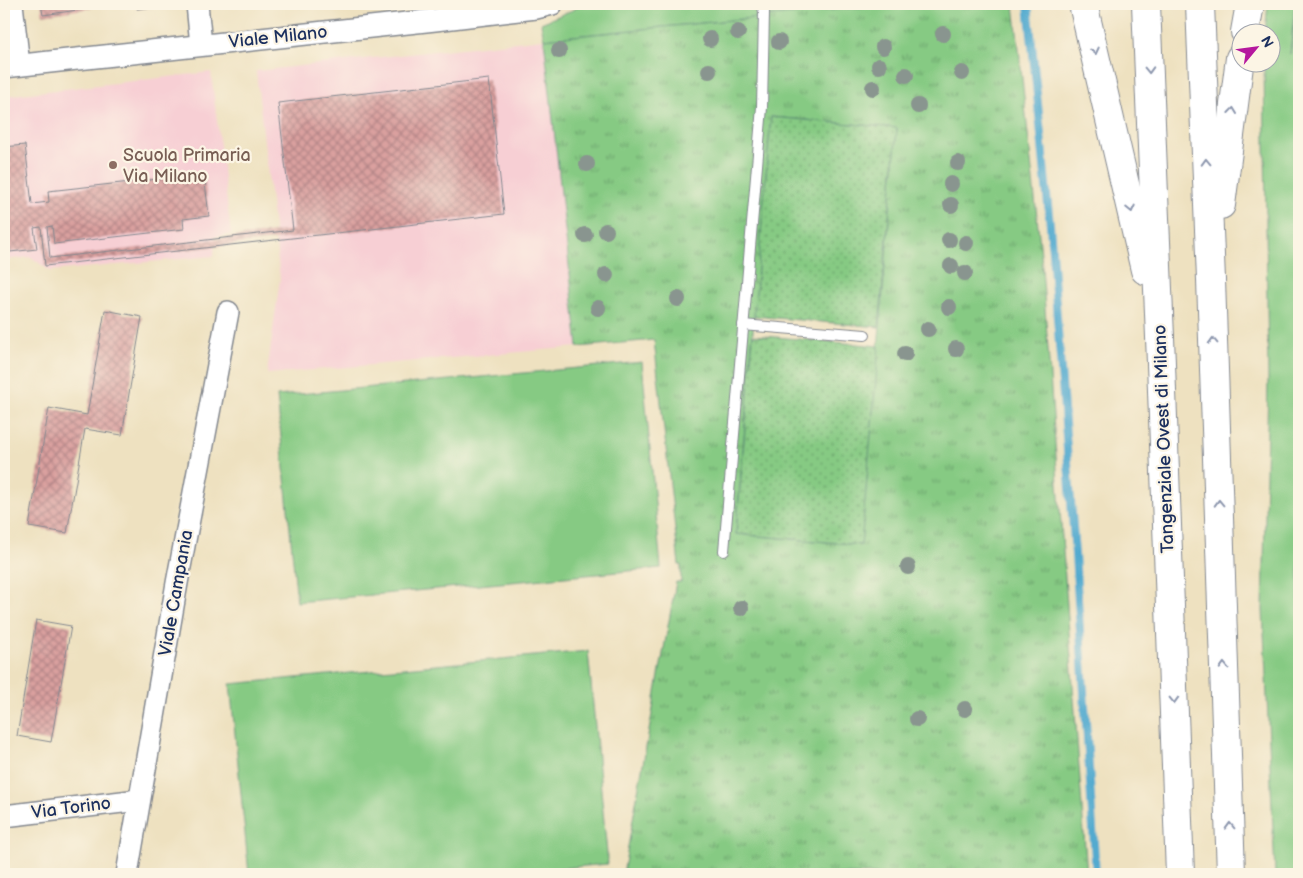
<svg xmlns="http://www.w3.org/2000/svg" width="1303" height="878" viewBox="0 0 1303 878" font-family="'Balsamiq Sans',sans-serif">
  <style>
    .built { fill: #f7cfd4 }
    .grass { fill: #86ca83; stroke: #507c70 }
    .park { fill: url(#park-tufts); stroke: #507c70; fill-rule: evenodd }
    .garden { fill: url(#garden-dots); stroke: #507c70 }
    .lines { fill: none; stroke-linecap: round; stroke-linejoin: round }
    .stream { stroke: #52aacf; stroke-width: 8 }
    .building { fill: url(#building-cross-hatch) }
    .lane-casing { stroke: #84888f; stroke-width: 12 }
    .street-casing { stroke: #84888f; stroke-width: 24 }
    .highway-casing { stroke: #84888f; stroke-width: 30 }
    .lane { stroke: #fff; stroke-width: 10 }
    .street { stroke: #fff; stroke-width: 21 }
    .highway { stroke: #fff; stroke-width: 28 }
    .tree { fill: #89958f }
    .oneway { stroke: #8d97ae }
    .education-dot { fill: #8d6e63; stroke: #fcf5e5; stroke-width: 2 }
    .labels { text-anchor: middle; dominant-baseline: central; stroke-width: 4.5; stroke-linejoin: round; paint-order: stroke }
    .street-label { font-size: 18px; fill: #1b2f5e; stroke: #fcf5e5 }
    .education-label { font-size: 18px; fill: #785e54; stroke: #fcf5e5; text-anchor: start }
  </style>
  <defs>
    <pattern id="park-tufts" width="24" height="20" patternUnits="userSpaceOnUse" patternTransform="scale(1.25)"><rect width="24" height="20" fill="#86ca83"/><path d="M3 7l-1-3M5 7V3M7 7l1-3M15 17l-1-3M17 17v-4M19 17l1-3" fill="none" stroke="#6da46e"/></pattern>
    <pattern id="garden-dots" width="8" height="8" patternUnits="userSpaceOnUse" patternTransform="scale(1.25)"><rect width="8" height="8" fill="#86ca83"/><path d="M2 2h.1M6 6h.1" fill="none" stroke="#6da46e" stroke-width="1.8" stroke-linecap="round"/></pattern>
    <pattern id="building-cross-hatch" width="8" height="8" patternUnits="userSpaceOnUse" patternTransform="scale(1.25)"><rect width="8" height="8" fill="#daa09f"/><path d="M0 0l8 8M0 8l8-8" fill="none" stroke="#b08385"/></pattern>
  </defs>
  <rect width="100%" height="100%" fill="#fcf5e5"/>
  <filter id="ink" filterUnits="userSpaceOnUse"><feTurbulence type="fractalNoise" baseFrequency=".02" numOctaves="2"/><feDisplacementMap in="SourceGraphic" scale="10" xChannelSelector="R" yChannelSelector="G"/><feConvolveMatrix kernelMatrix="1 2 1 2 8 2 1 2 1" color-interpolation-filters="sRGB"/></filter>
  <filter id="wash" filterUnits="userSpaceOnUse"><feTurbulence type="fractalNoise" baseFrequency=".0096" numOctaves="4" result="noise"/><feDisplacementMap in="SourceGraphic" scale="20" xChannelSelector="R" yChannelSelector="G"/><feGaussianBlur stdDeviation="1.12" result="paint"/><feColorMatrix in="noise" values="0 0 0 0 0 0 0 0 0 0 0 0 0 0 0 0 0 1.4 0 .05"/><feComposite in="paint" operator="in"/></filter>
  <g filter="url(#wash)">
    <rect width="100%" height="100%" fill="#eee1c0"/>
    <g class="built">
      <path d="M544,39L578,347L267,374L280,279L256,71Z"/>
      <path d="M211,72L231,234L215,237L214,256L50,271L31,257L4,260V96Z"/>
    </g>
    <g class="grass">
      <path d="M581,4H891L544,39L541,23L575,9Z"/>
      <path d="M1268,4H1295L1290,54L1297,4H1299V874H1275L1263,610L1268,380L1264,63L1270,62V32H1265Z"/>
      <path d="M642,362L661,568L297,602L277,396Z"/>
      <path d="M588,651L608,864L496,874H249L230,684Z"/>
    </g>
    <path class="park" d="M891,4H1014L1041,254L1087,874H623L676,582H681V565H679L654,340L578,347L544,39ZM771,117L897,128L861,545L736,534Z"/>
    <g class="garden">
      <path d="M771,117L897,128L879,327L754,316Z"/>
      <path d="M753,335L879,346L861,545L736,534Z"/>
    </g>
    <g class="lines">
      <path class="stream" d="M1028,4L1050,225L1075,554L1096,874"/>
    </g>
    <g id="blocks">
      <g class="building">
        <path d="M41,4H91L92,8L43,15Z"/>
        <path d="M137,4H170V5L137,9Z"/>
        <path d="M489,79L504,214L45,266L41,227L34,228L37,249L10,252L4,202V147L25,145L32,204L49,202L48,191L204,174L209,216L183,219L184,229L54,244L52,226L47,227L50,258L293,230L278,103Z"/>
        <path d="M105,310L142,317L122,435L85,429L67,533L29,527L49,408L87,415Z"/>
        <path d="M36,620L71,626L51,742L17,736Z"/>
      </g>
    </g>
  </g>
  <g filter="url(#ink)">
    <use href="#blocks" fill-opacity="0" stroke="#84888f" stroke-width="1"/>
    <g class="lines">
      <g class="lane-casing">
        <g id="lane">
          <path d="M743,325L865,335"/>
          <path d="M724,551L762,107L764,12L762,4"/>
        </g>
      </g>
      <g class="street-casing">
        <g id="street">
          <path d="M12,4L19,65"/>
          <path d="M197,4L201,45"/>
          <path d="M4,67L435,20L536,8L552,4"/>
          <path d="M4,816L139,800"/>
          <path d="M127,874L177,583L228,312"/>
        </g>
      </g>
      <g class="highway-casing">
        <g id="highway">
          <path d="M1083,4L1145,270"/>
          <path d="M1146,4L1160,337L1180,874"/>
          <path d="M1200,4L1211,280L1231,874"/>
          <path d="M1245,32L1250,4"/>
          <path d="M1221,205L1240,58"/>
        </g>
      </g>
      <use href="#lane" class="lane"/>
      <use href="#street" class="street"/>
      <use href="#highway" class="highway"/>
    </g>
    <g class="tree">
      <circle cx="738" cy="32" r="8"/>
      <circle cx="943" cy="34" r="8"/>
      <circle cx="710" cy="39" r="8"/>
      <circle cx="779" cy="42" r="8"/>
      <circle cx="883" cy="47" r="8"/>
      <circle cx="559" cy="51" r="8"/>
      <circle cx="879" cy="66" r="8"/>
      <circle cx="709" cy="71" r="8"/>
      <circle cx="962" cy="73" r="8"/>
      <circle cx="906" cy="75" r="8"/>
      <circle cx="873" cy="88" r="8"/>
      <circle cx="918" cy="106" r="8"/>
      <circle cx="958" cy="163" r="8"/>
      <circle cx="587" cy="164" r="8"/>
      <circle cx="951" cy="184" r="8"/>
      <circle cx="951" cy="205" r="8"/>
      <circle cx="606" cy="231" r="8"/>
      <circle cx="585" cy="235" r="8"/>
      <circle cx="949" cy="240" r="8"/>
      <circle cx="966" cy="243" r="8"/>
      <circle cx="951" cy="266" r="8"/>
      <circle cx="965" cy="273" r="8"/>
      <circle cx="606" cy="275" r="8"/>
      <circle cx="678" cy="299" r="8"/>
      <circle cx="949" cy="307" r="8"/>
      <circle cx="598" cy="308" r="8"/>
      <circle cx="928" cy="329" r="8"/>
      <circle cx="956" cy="349" r="8"/>
      <circle cx="905" cy="354" r="8"/>
      <circle cx="908" cy="567" r="8"/>
      <circle cx="741" cy="608" r="8"/>
      <circle cx="965" cy="709" r="8"/>
      <circle cx="917" cy="719" r="8"/>
    </g>
    <defs><path id="oneway-chevron" d="M-2-3.5L2.5 0L-2 3.5" fill="none" stroke-width="1.6" stroke-linecap="round" stroke-linejoin="round" transform="scale(1.25)"/></defs>
    <g class="oneway">
      <use href="#oneway-chevron" transform="translate(1095 51) rotate(77)"/>
      <use href="#oneway-chevron" transform="translate(1149 70) rotate(88)"/>
      <use href="#oneway-chevron" transform="translate(1233 111) rotate(-83)"/>
      <use href="#oneway-chevron" transform="translate(1206 162) rotate(-92)"/>
      <use href="#oneway-chevron" transform="translate(1131 209) rotate(77)"/>
      <use href="#oneway-chevron" transform="translate(1213 341) rotate(-92)"/>
      <use href="#oneway-chevron" transform="translate(1219 503) rotate(-92)"/>
      <use href="#oneway-chevron" transform="translate(1224 666) rotate(-92)"/>
      <use href="#oneway-chevron" transform="translate(1174 700) rotate(88)"/>
      <use href="#oneway-chevron" transform="translate(1230 826) rotate(-92)"/>
    </g>
  </g>
  <circle class="education-dot" cx="113" cy="165" r="5"/>
  <g class="labels">
    <g class="street-label">
      <text transform="translate(278 37) rotate(-6)">Viale Milano</text>
      <text transform="translate(1164 439) rotate(-92)">Tangenziale Ovest di Milano</text>
      <text transform="translate(176 593) rotate(-80)">Viale Campania</text>
      <text transform="translate(71 808) rotate(-7)">Via Torino</text>
    </g>
    <g class="education-label">
      <text x="123" y="155">Scuola Primaria<tspan x="123" dy="21">Via Milano</tspan></text>
    </g>
  </g>
  <rect width="1303" height="878" fill="none" stroke="#fcf5e5" stroke-width="20"/>
  <g transform="translate(1256 48) rotate(61)"><circle r="24" fill="#fcf5e5" stroke="#a2a6af"/>
  <path d="M0-4L9 19L0 12L-9 19Z" fill="#b5179e"/>
  <text y="-8" font-size="14" font-weight="bold" text-anchor="middle" fill="#1b2f5e">N</text>
  </g>
</svg>
